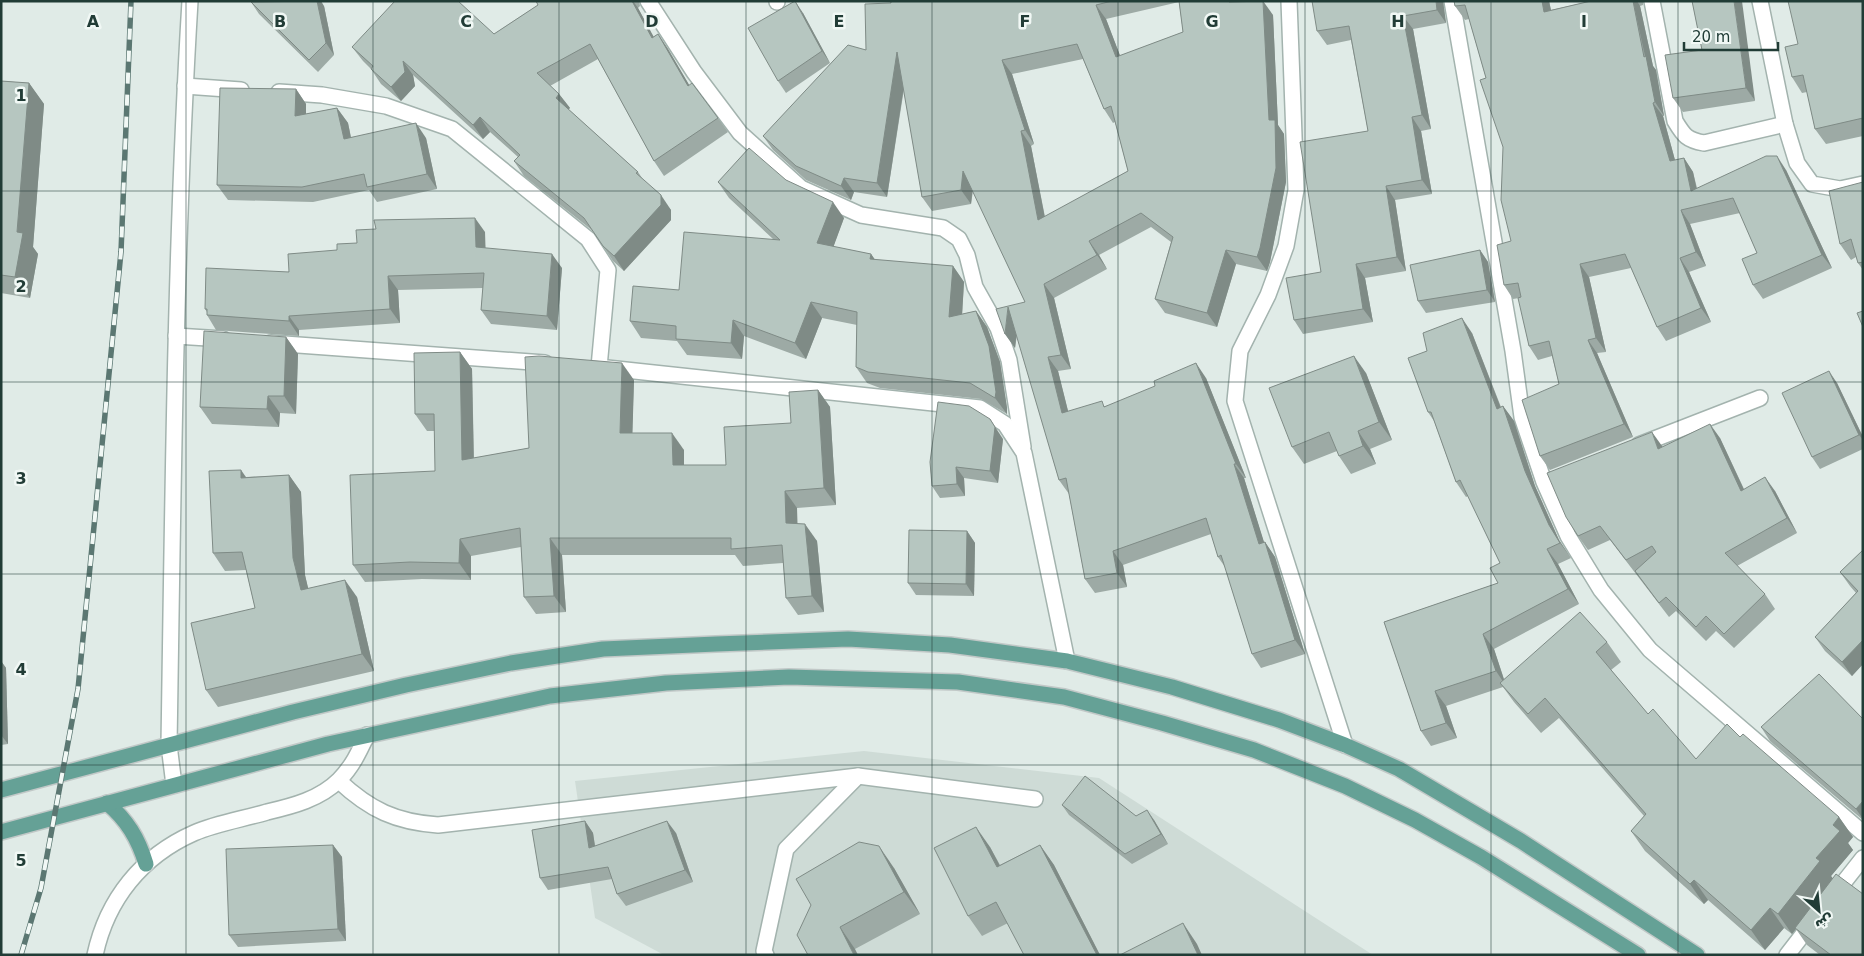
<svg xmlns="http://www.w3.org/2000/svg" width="1864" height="956" viewBox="0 0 1864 956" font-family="'DejaVu Sans','Noto Naskh Arabic',sans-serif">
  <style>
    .built { fill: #cedbd6 }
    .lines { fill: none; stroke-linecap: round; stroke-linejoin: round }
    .service-casing { stroke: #a3b3ae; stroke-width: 18 }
    .minor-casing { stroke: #a3b3ae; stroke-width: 18 }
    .primary-casing { stroke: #c1c8c7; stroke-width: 18 }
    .service { stroke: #fff; stroke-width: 15 }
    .minor { stroke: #fff; stroke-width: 15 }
    .primary { stroke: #65a196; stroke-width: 15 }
    .rail-casing { stroke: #5b7772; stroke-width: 5.5 }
    .rail { stroke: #f1f8f5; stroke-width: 4; stroke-dasharray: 11; stroke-linecap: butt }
    .wall { fill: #9daaa5; fill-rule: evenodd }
    .shaded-wall { fill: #7f8b86 }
    .building { fill: #b6c6c0; stroke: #7f8b86; fill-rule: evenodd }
    .grid { fill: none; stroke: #213c36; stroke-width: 1; stroke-opacity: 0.55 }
    .grid-label { font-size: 16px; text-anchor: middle; font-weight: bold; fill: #213c36; stroke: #f1f8f5; stroke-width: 5; stroke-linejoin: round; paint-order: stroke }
  </style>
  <rect width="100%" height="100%" fill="#e0ebe7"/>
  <path class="built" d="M864,751L1099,778L1373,955H664L595,918L575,781Z"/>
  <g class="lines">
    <g class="service-casing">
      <g id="service">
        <path d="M339,781C370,810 396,822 438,825L858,776L1035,799"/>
        <path d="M766,955L764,951L786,849L858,776"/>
      </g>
    </g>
    <g class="minor-casing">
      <g id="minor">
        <path d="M648,1L694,72L740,133L801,188L861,215L943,228L959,239L967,255L975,287L998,328L1009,360L1023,447"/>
        <path d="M777,1V2"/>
        <path d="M1289,1L1296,190L1286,246L1268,295L1240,351L1235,401L1345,745"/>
        <path d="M1452,1L1513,351L1522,417L1544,482L1568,536L1601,590L1650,650L1863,833"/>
        <path d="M1652,1L1675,121C1684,136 1687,140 1704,143L1785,124"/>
        <path d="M1760,1L1785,124L1797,163L1812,184L1840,189L1863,184"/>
        <path d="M185,86L241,90"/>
        <path d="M279,92L322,95L386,106L452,129L588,239L608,270L599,367"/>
        <path d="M176,336L223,339"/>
        <path d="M271,343L545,363"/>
        <path d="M607,368L980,408L1005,424L1024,453L1067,661"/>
        <path d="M1639,445L1760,398"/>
        <path d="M174,785L169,745C173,497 175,249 190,1"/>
        <path d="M1833,896L1863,858"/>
        <path d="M95,955C107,899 142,856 194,833C217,823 244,819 267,812C293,806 320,799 339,780C352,767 359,752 367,735"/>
        <path d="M1787,955L1814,920"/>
      </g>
    </g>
    <g class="primary-casing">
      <g id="primary">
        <path d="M1,790L293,712L406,685L511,663L603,649L716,644L848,639L950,645L1067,661L1172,687L1279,720L1345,745L1399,769L1521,841L1697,955"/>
        <path d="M107,803C127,820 138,838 146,864"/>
        <path d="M1,832L328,744L550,696L666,683L789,677L958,682L1064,697L1162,723L1254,750L1345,786L1415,820L1481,857L1638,955"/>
      </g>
    </g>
    <use href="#service" class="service"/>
    <use href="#minor" class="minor"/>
    <use href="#primary" class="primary"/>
    <g class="rail-casing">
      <path id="rail" d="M21,955L41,888L78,689L121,252L131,1"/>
    </g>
    <use href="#rail" class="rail"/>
  </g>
  <g class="wall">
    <path d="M536,1H639L640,6L638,8L653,37L658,34L668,49L689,85L718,118L728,132L664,176L654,161L598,59L550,86L559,94L570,108L568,109L638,172L644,181L671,210V220L624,271L613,261L593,231L524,176L514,161L518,157L490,132L483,139L413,75L415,86L401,101L381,84L371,69L363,61L352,47L494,34L538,5Z"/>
    <path d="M891,1H1239L1273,15L1278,125L1284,134L1286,182L1270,262L1267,271L1236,264L1217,327L1165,313L1155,299L1171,242L1151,227L1099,255L1107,269L1054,298L1071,369L1058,371L1068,411L1106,406L1206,378L1246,478H1244L1264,543L1265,542L1275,557L1305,654L1261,668L1252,654L1225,567L1218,557L1211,534L1123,565L1127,587L1095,593L1085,579L1069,494L1059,480L1017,335L1015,348L1005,334L1025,302L973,191L971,204L932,211L922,197L904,89L887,197L854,192L851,200L806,180L773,150L763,136L866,50ZM1179,2L1183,32L1120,56L1106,19ZM1083,59L1104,109L1113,123L1115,122L1128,171L1045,217L1031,146L1034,144L1012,74Z"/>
    <path d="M1443,1L1446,23L1413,29L1431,129L1421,131L1432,194L1395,200L1406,271L1365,278L1373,322L1303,334L1294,320L1321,272L1368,131L1351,40L1327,45L1317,31Z"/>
    <path d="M1454,1H1549L1551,10L1591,1H1643V5L1640,6L1653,66L1656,70L1664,116H1663L1675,160L1684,158L1693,172L1697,188L1786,170L1832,268L1763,299L1753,285L1757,253L1740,213L1690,224L1706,266L1689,272L1711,322L1666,341L1657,327L1631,268L1589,277L1606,352L1597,353L1633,437L1550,470L1540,456L1559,384L1552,356L1538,360L1529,346L1519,298L1513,299L1504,285L1511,241L1503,147L1486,78L1469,19L1465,20L1455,6Z"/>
    <path d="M1692,1L1755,101L1683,112L1673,98L1702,50Z"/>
    <path d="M1863,1V136L1826,144L1815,129L1807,92L1802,93L1792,77L1798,44Z"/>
    <path d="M251,2L324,6L334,55L318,72L259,14Z"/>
    <path d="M803,13L830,63L786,93L778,81Z"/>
    <path d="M1,81L29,83L44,104L33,247L38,254L30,298L1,293Z"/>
    <path d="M296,89L306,104V114L337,108L348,123L351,137L426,138L437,189L377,202L369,190L313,202L228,200L217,185Z"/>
    <path d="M786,180L844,218L833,247L871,254L875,260L953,266L964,282L962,314L976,311L987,327L1000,362L1007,408V414L981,399L880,388L867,383L856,367L857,325L822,318L806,359L744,336L742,359L687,355L677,341L641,338L630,321L679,290L773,239L729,198L718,182Z"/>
    <path d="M1863,182V270L1858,263L1856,257L1851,260L1840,244Z"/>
    <path d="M376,229L485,232V248L562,268L557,330L491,324L481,310L483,288L398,290L400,323L299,330V336L216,330L207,315V312L205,309L337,250L357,243Z"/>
    <path d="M1480,250L1488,262L1495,302L1426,313L1418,301Z"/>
    <path d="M1472,333L1501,407L1503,406L1514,421L1535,486L1559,540L1571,558L1558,564L1579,604L1494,649L1504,679L1607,642L1621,662L1611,670L1648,714L1696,759L1740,737L1839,817L1853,837L1848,843L1853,850L1831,876L1833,879L1863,955H1820L1807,945L1796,929L1792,934L1784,928L1765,950L1708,900L1704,904L1645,851L1631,831L1644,816L1559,718L1541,733L1514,702L1503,687L1446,706L1457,738L1431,746L1421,731L1384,622L1498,583L1500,563L1468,496L1466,497L1456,482L1434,421L1428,412L1427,351Z"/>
    <path d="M286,337L298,354L296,414L280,413L279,427L212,424L200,407Z"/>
    <path d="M460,352L472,369L474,458L529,448L634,380L632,433L684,450V465H726L791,423L818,390L830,407L836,505L797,508V524L817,541L824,612L798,615L786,598L783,563L743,566L735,555H562L566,612L536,614L524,597L521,547L471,556V580L422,579L365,582L353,565L435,471V431H427L415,414Z"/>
    <path d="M1366,373L1392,440L1370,449L1376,464L1351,474L1339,456L1337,451L1304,464L1292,447Z"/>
    <path d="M1837,383L1863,437V449L1820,469L1812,457Z"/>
    <path d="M1720,438L1744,489L1775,491L1797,533L1737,566L1765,594L1775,609L1734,648L1716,631L1706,641L1676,611L1669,617L1636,574L1610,540L1588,550L1578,536L1663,446Z"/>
    <path d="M1003,439L998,483L964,478L965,496L940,498L932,486L930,462Z"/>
    <path d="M289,475L301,492L305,575L308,589L357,597L374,671L218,707L206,690L255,608L246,570L225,571L213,553L246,477Z"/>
    <path d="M967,531L975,543L974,596L916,595L908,583Z"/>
    <path d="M1863,550V664L1852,676L1825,651L1815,637L1856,593L1850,586L1840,572Z"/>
    <path d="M1,661L6,668L8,744L1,745Z"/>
    <path d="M1863,719V820L1770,741L1761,727Z"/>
    <path d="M1062,805L1136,816L1154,820L1168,844L1132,864L1069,815Z"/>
    <path d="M585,821L593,833L595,846L676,833L693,882L626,906L617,894L612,879L548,890L540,878Z"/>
    <path d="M333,845L342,857L346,941L238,947L229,935Z"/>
    <path d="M1040,845L1054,865L1100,955H1024L1008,923L982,936L968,916L990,847L1000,865Z"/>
    <path d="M894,868L920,914L855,949L797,935Z"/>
  </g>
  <g class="shaded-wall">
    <path d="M317,1H321L324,6L334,55L326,43Z"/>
    <path d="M632,1H633L638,8L662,52L652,38Z"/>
    <path d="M795,1L803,13L830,63L822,51Z"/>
    <path d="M1263,1L1273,15L1278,125L1284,134L1286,182L1270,262L1267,271L1257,257L1269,120Z"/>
    <path d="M1436,1H1443L1446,23L1437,10Z"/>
    <path d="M1542,1H1549L1554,25L1544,12Z"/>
    <path d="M1633,1H1637L1640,6L1653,66L1656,70L1664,116L1655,102Z"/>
    <path d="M1734,1H1742L1755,101L1746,88Z"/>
    <path d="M1096,5L1106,19L1126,71L1116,57Z"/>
    <path d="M1403,16L1413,29L1431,129L1422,115Z"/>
    <path d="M658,34L668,49L698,100L688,86Z"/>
    <path d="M897,52L907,66L887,197L877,183Z"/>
    <path d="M1002,60L1012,74L1034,144L1025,130Z"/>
    <path d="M403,61L413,75L415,86L401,101L391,87Z"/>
    <path d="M29,83L44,104L33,247L38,254L30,298L15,277L17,232Z"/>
    <path d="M296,89L306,104V131L295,116Z"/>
    <path d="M559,94L570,108L566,112L556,98Z"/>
    <path d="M1653,103L1663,116L1679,175L1670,161Z"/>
    <path d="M337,108L348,123L354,154L344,139Z"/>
    <path d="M480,117L490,132L483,139L473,125Z"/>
    <path d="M1412,117L1421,131L1432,194L1422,180Z"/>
    <path d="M416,123L426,138L437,189L427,174Z"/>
    <path d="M1021,131L1031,146L1048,234L1038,220Z"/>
    <path d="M1777,156L1786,170L1832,268L1822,255Z"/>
    <path d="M1684,158L1693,172L1700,205L1691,191Z"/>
    <path d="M963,171L973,185L971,204L961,190Z"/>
    <path d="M844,178L854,192L851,200L841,186Z"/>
    <path d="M1386,186L1395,200L1406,271L1397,257Z"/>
    <path d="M661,195L671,210V220L624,271L614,256Z"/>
    <path d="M833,202L844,218L829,259L817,243Z"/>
    <path d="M1681,210L1690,224L1706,266L1696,252Z"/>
    <path d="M475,218L485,232L486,261L476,247Z"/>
    <path d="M1089,241L1099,255L1107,269L1097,255Z"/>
    <path d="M1226,250L1236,264L1217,327L1207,313Z"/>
    <path d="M1480,250L1488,262L1495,302L1487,290Z"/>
    <path d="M552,254L562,268L557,330L547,316Z"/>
    <path d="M871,254L883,271L870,259Z"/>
    <path d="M1680,258L1689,272L1711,322L1701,308Z"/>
    <path d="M1356,264L1365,278L1373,322L1363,309Z"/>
    <path d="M1580,264L1589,277L1606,352L1596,338Z"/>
    <path d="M953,266L964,282L961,333L949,317Z"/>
    <path d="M388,276L398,290L400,323L390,309Z"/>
    <path d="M1044,284L1054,298L1071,369L1061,355Z"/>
    <path d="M811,302L822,318L806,359L795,343Z"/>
    <path d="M1008,307L1018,321L1015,348L1005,334Z"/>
    <path d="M976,311L987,327L1000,362L1007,408V414L995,398Z"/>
    <path d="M289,316L299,330V336L289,321Z"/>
    <path d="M1462,318L1472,333L1507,424L1497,409Z"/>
    <path d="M733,320L744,336L742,359L731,343Z"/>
    <path d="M286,337L298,354L296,414L284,396Z"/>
    <path d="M1588,340L1597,353L1633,437L1624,424Z"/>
    <path d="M460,352L472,369L474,477L462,460Z"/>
    <path d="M1354,356L1366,373L1392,440L1379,422Z"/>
    <path d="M1048,357L1058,371L1072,427L1062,413Z"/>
    <path d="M622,363L634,380L632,450L620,433Z"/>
    <path d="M1196,363L1206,378L1246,478L1236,464Z"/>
    <path d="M1829,371L1837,383L1863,437V440L1859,435Z"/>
    <path d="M818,390L830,407L836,505L824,488Z"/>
    <path d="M268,396L280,413L279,427L267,409Z"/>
    <path d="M1503,406L1514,421L1535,486L1559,540L1571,558L1560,543L1549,525L1525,471Z"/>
    <path d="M990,419L1003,439L998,483L990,471Z"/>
    <path d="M1710,424L1720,438L1751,505L1741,491Z"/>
    <path d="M1358,431L1370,449L1376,464L1363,446Z"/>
    <path d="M1652,432L1662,446L1668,463L1658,449Z"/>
    <path d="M672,433L684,450V482L673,465Z"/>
    <path d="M1234,464L1244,478L1269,558L1259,544Z"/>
    <path d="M956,467L964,478L965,496L957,484Z"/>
    <path d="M241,470L253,487L241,478Z"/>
    <path d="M289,475L301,492L305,575L313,608L301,590L293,558Z"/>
    <path d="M1765,477L1775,491L1797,533L1787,518Z"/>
    <path d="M785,491L797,508L798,540L786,523Z"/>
    <path d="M805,524L817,541L824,612L812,596Z"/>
    <path d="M967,531L975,543L974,596L966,584Z"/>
    <path d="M550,538L562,555L566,612L554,596Z"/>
    <path d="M460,539L471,556V580L459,563Z"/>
    <path d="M1265,542L1275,557L1305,654L1295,640Z"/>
    <path d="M1547,549L1558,564L1579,604L1568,589Z"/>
    <path d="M1113,551L1123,565L1127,587L1117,573Z"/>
    <path d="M345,580L357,597L374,671L362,654Z"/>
    <path d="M1483,634L1494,649L1506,686L1496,671Z"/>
    <path d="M1863,640V664L1852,676L1842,662Z"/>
    <path d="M1,661L6,668L8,744L1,735Z"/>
    <path d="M1435,691L1446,706L1457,738L1446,723Z"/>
    <path d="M1863,801V819L1856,809Z"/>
    <path d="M1147,810L1154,820L1168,844L1161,834Z"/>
    <path d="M1839,817L1853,837L1848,843L1853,850L1831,876L1834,880L1792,934L1778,914L1816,858L1833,825Z"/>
    <path d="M585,821L593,833L597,860L589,848Z"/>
    <path d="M667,821L676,833L693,882L685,870Z"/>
    <path d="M976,827L990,847L1011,887L997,867Z"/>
    <path d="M333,845L342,857L346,941L338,929Z"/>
    <path d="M1040,845L1054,865L1100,955H1097Z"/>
    <path d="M879,846L894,868L920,914L904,892Z"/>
    <path d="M1694,880L1708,900L1704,904L1690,884Z"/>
    <path d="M1770,908L1784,928L1765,950L1751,930Z"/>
    <path d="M1183,923L1197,944L1202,955H1198Z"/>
    <path d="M840,927L855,949L858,955H854Z"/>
  </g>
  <g class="building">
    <path d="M317,1L326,43L309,60L251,2Z"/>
    <path d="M395,1H458L494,34L538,5L536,1H632L652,38L658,34L688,86L692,83L718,118L654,161L590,44L537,73L559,94L556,98L638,172L636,173L661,195V205L614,256L603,246L584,218L514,161L520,155L480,117L473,125L403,61L405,72L391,87L371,69L373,66L352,47Z"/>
    <path d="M795,1L822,51L778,81L748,28Z"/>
    <path d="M891,1H1112L1096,5L1116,57L1183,32L1179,1H1229V2L1263,1L1269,120H1275L1276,168L1260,248L1257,257L1226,250L1207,313L1155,299L1173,237L1141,213L1089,241L1097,255L1044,284L1061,355L1048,357L1062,413L1102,401L1104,407L1155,386L1154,381L1196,363L1236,464H1234L1259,544L1265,542L1295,640L1252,654L1221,555L1218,557L1206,518L1113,551L1117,573L1085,579L1066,478L1059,480L1008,307L1005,334L996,309L1025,302L963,171L961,190L922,197L897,52L877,183L844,178L841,186L796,166L763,136L848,45L866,50L865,4L891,3ZM1077,44L1104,109L1111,106L1128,171L1038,220L1021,131L1025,130L1002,60Z"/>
    <path d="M1312,1H1436L1437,10L1403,16L1422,115L1412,117L1422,180L1386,186L1397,257L1356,264L1363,309L1294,320L1286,278L1321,272L1300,142L1368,131L1349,26L1317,31Z"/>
    <path d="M1454,1H1542L1544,12L1591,1H1633L1644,57L1646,56L1655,102L1653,103L1670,161L1684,158L1691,191L1766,156H1777L1822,255L1753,285L1742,259L1757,253L1733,198L1681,210L1696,252L1680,258L1701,308L1657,327L1625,254L1580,264L1596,338L1588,340L1624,424L1540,456L1522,400L1559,384L1549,341L1529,346L1518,298L1521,297L1518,283L1504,285L1497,245L1511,241L1501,200L1503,147L1480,80L1486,78L1465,5L1455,6Z"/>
    <path d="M1692,1H1734L1746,88L1673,98L1665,55L1702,50Z"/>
    <path d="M1788,1H1863V118L1815,129L1803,75L1792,77L1785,47L1798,44Z"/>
    <path d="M1,81L29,83L17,232L23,233L15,277L1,275Z"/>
    <path d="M220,88L296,89L295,116L337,108L344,139L416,123L427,174L367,187L364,174L302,187L217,185Z"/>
    <path d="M749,148L786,180L833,202L817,243L871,254L870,259L953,266L949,317L976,311L989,346L996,392L995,398L970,383L868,372L856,367L857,312L811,302L795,343L733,320L731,343L676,339V326L630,321L633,286L679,290L684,232L780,240L718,182Z"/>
    <path d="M1863,182V262L1858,263L1851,239L1840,244L1829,191Z"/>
    <path d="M475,218L476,247L552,254L547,316L481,310L484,273L388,276L390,309L289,316V321L207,315V309H205L206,268L289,272L288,254L337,250V244L357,243L356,230L376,229L374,220Z"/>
    <path d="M1480,250L1487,290L1418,301L1410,265Z"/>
    <path d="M1863,311V327L1857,313Z"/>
    <path d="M1462,318L1497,409L1503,406L1525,471L1549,525L1560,543L1547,549L1568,589L1483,634L1496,671L1435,691L1446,723L1421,731L1384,622L1498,583L1490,568L1500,563L1460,480L1456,482L1431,412H1428L1408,358L1427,351L1423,333Z"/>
    <path d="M204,331L286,337L284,396H268L267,409L200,407Z"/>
    <path d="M460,352L462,460L529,448L525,357L539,356L622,363L620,433H672L673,465H726L724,427L791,423L789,392L818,390L824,488L785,491L786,523L805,524L812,596L786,598L782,545L731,549V538H550L554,596L524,597L520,528L460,539L459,563L410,562L353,565L350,475L435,471L434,414H415L414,353Z"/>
    <path d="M1354,356L1379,422L1358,431L1363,446L1339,456L1329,432L1292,447L1269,388Z"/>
    <path d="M1829,371L1859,435L1812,457L1782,393Z"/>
    <path d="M938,402L969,406L990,419L995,427L990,471L956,467L957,484L932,486L930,462Z"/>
    <path d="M1710,424L1741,491L1765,477L1787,518L1725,553L1765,594L1724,634L1706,616L1696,627L1666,597L1659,603L1635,571L1656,552L1652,546L1626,560L1600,526L1578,536L1566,517L1547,473L1652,432L1658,449Z"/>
    <path d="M241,470V478L289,475L293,558L301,590L345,580L362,654L206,690L191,623L255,608L242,552L213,553L209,471Z"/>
    <path d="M909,530L967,531L966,584L908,583Z"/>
    <path d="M1863,550V640L1842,662L1815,637L1858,591L1840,572Z"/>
    <path d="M1580,612L1607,642L1596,652L1648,714L1653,709L1696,759L1727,724L1740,737L1743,734L1839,817L1833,825L1840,831L1816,858L1820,861L1778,914L1770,908L1751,930L1694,880L1690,884L1631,831L1646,814L1545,698L1528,714L1500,683Z"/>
    <path d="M1819,674L1863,719V801L1856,809L1761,727Z"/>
    <path d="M1085,776L1136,816L1147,810L1161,834L1125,854L1062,805Z"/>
    <path d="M585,821L589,848L667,821L685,870L617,894L608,867L540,878L532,830Z"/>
    <path d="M976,827L997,867L1040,845L1097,955H1024L996,902L968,916L934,848Z"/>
    <path d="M859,842L879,846L904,892L840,927L854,955H808L797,935L811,905L796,879Z"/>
    <path d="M333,845L338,929L229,935L226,849Z"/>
    <path d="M1836,874L1863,894V955H1831L1795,928Z"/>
    <path d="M1183,923L1198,955H1120Z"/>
  </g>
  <path class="grid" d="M186,1V955M373,1V955M559,1V955M746,1V955M932,1V955M1118,1V955M1305,1V955M1491,1V955M1678,1V955M1,191H1863M1,382H1863M1,574H1863M1,765H1863"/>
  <g class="grid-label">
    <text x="93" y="27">A</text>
    <text x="280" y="27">B</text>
    <text x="466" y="27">C</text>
    <text x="652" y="27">D</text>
    <text x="839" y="27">E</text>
    <text x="1025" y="27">F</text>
    <text x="1212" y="27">G</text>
    <text x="1398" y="27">H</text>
    <text x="1584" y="27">I</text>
    <text x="21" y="101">1</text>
    <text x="21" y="292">2</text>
    <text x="21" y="484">3</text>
    <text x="21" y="675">4</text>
    <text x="21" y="866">5</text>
  </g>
  <rect width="1864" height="956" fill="none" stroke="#213c36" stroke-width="5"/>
  <g transform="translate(1819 911) rotate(153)" stroke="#f1f8f5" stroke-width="4" paint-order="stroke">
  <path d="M0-4L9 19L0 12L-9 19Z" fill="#213c36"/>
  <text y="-8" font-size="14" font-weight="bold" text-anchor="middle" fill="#213c36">ش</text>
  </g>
  <path d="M1684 42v8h94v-8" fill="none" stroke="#213c36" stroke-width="2.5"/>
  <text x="1692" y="42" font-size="15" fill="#213c36" stroke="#f1f8f5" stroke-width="4" paint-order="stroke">20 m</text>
</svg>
